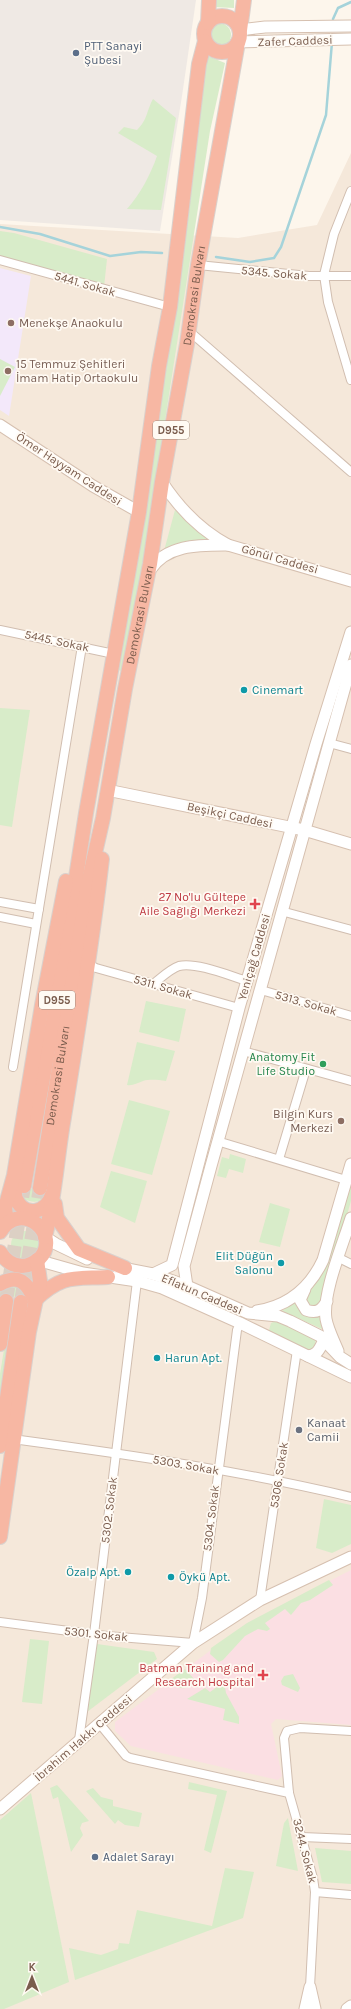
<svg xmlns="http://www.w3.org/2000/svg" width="351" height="2009" viewBox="0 0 351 2009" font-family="Karla,sans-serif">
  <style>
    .residential { fill: #f5e8da }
    .industrial { fill: #efe9e4 }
    .education { fill: #f3e8fa }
    .medical { fill: #fbdfe3 }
    .green { fill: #d8ecc9 }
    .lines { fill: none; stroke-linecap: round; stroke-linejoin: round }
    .stream { stroke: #a5d3da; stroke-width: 2.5 }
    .highway-tunnel { stroke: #dcd0c4; stroke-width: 14; stroke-dasharray: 14 7; stroke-linecap: butt }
    .street-casing { stroke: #d1beb0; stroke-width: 10 }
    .secondary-casing { stroke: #d6c0b0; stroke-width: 13 }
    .highway-casing { stroke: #dad1cd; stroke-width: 16 }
    .street { stroke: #fff; stroke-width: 8 }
    .secondary { stroke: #fff; stroke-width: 11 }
    .highway { stroke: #f7b7a3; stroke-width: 14 }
    .service-dot { fill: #5c6f8a; stroke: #fffaf3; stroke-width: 1.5 }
    .education-dot { fill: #8d6e63; stroke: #fffaf3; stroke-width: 1.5 }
    .culture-dot { fill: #0f9aa8; stroke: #fffaf3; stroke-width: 1.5 }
    .health-dot { fill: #e0444e; stroke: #fffaf3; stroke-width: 1.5 }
    .leisure-dot { fill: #2e9e5b; stroke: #fffaf3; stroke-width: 1.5 }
    .worship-dot { fill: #6b7280; stroke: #fffaf3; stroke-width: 1.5 }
    .labels { text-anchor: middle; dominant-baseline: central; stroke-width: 3.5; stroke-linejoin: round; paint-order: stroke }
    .shield { fill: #fffaf3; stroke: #a28b7f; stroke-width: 1 }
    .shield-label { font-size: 11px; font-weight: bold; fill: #7a5c4d }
    .street-label { font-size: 12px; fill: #7a5c4d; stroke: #fffaf3 }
    .service-label { font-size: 12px; fill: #4e5e75; stroke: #fffaf3; text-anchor: start }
    .education-label { font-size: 12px; fill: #785e54; stroke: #fffaf3; text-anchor: start }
    .culture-label { font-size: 12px; fill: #0d838f; stroke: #fffaf3; text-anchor: start }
    .health-label { font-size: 12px; fill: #be3a42; stroke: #fffaf3; text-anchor: end }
    .leisure-label { font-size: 12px; fill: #27864d; stroke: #fffaf3; text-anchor: end }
    .worship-label { font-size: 12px; fill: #5b616d; stroke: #fffaf3; text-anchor: start }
  </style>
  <rect width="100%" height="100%" fill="#fdf6ec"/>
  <path class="residential" d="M351,153V2009H0V224L238,238L317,225Z"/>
  <path class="industrial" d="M0,0H196L182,96L160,231L0,220Z"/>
  <path class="education" d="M0,268L31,276L9,416L0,410Z"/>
  <path class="medical" d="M351,1570V1725L276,1719L271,1724L282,1776L278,1780L131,1746L115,1731V1722L247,1623Z"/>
  <g class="green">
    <path d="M214,0H234V8L213,7Z"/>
    <circle cx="219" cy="35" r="12"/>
    <path d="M205,55L225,63L210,131L138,594L122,671L118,670L141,537L177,297L189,211Z"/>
    <path d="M153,99L176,118L161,210L127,209C140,194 150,176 157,156L118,133L124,127L137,130C148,119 146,112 153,99Z"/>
    <path d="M0,231L14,233L107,259L104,287L0,256Z"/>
    <path d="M0,359L15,367L0,396Z"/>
    <path d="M175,510L208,539L184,543L164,551Z"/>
    <path d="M0,708L30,710L12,827L0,825Z"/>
    <path d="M146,1001L186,1009L179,1042L139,1032Z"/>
    <path d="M137,1042L175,1051L166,1081C158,1080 150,1079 143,1081C137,1083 133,1086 127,1085Z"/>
    <path d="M129,1100L170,1111L152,1175L111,1164Z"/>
    <path d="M230,1154L246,1159L243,1173L229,1169L226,1178L217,1176L222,1157L229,1159Z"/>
    <path d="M111,1171L147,1181L135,1223L100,1207Z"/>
    <path d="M351,1180V1201L321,1305L309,1308L304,1297Z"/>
    <path d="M20,1187L47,1191L46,1197C38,1203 33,1203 24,1199Z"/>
    <path d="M270,1203L290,1209L280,1247L259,1242Z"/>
    <circle cx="25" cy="1245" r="14"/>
    <path d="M6,1284L21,1287L26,1298L0,1295V1290Z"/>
    <path d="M12,1300H17L0,1407V1374Z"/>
    <path d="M297,1300L321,1314L322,1329L282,1311Z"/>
    <path d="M276,1321L316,1339L314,1348L309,1350L271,1332L269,1330L271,1323Z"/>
    <path d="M324,1499L351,1505V1544L332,1553L316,1548Z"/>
    <path d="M329,1580L333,1585L310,1600L301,1603L291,1615L285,1609L265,1623L270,1629L267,1631L258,1629L245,1636L223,1660L219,1662L210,1654L211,1648L247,1623Z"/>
    <path d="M30,1639L49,1641L42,1704L22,1702Z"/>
    <path d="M97,1644L154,1652L157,1659L87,1712Z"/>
    <path d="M185,1669L196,1681C187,1692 177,1689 167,1682Z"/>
    <path d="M293,1674L300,1688L298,1692L282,1685L281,1681L284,1676Z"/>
    <path d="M224,1682L226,1693L239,1717V1724L223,1720L225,1709L187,1699L205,1688L210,1692Z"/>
    <path d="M189,1782L227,1791L211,1853L204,1850L217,1795L188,1789Z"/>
    <path d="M57,1785L89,1821L82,1823L80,1828L83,1835L71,1852L58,1797L53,1799L50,1788Z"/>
    <path d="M93,1788L101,1797L113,1800V1806L142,1813L139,1827L125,1825L118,1820L115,1824L86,1791Z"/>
    <path d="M31,1793L69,1982L4,2009H0V1820Z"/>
    <path d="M288,1818L298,1871L276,1866L284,1823Z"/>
    <path d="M315,1848L351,1851V1884L322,1882Z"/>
    <path d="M225,1868L254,1872L243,1918L75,1980L69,1948L101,1955L118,1949L119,1943L129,1944L137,1910L212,1926Z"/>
  </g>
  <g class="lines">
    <g class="stream">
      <path d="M333,19L338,8L351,2"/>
      <path d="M0,227L40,234L110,256L141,252L162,253"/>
      <path d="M216,257L250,262L274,258L281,247L326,115L332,42"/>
    </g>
    <g class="highway-tunnel">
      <path d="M6,1301L24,1186"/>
      <path d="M21,1302L40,1188"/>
    </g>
    <g class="street-casing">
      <g id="street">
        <path d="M351,191L334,234L324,275L328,302L351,380"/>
        <path d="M0,260L170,307"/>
        <path d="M198,265L309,276H351"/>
        <path d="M189,331L351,472"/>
        <path d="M0,630L114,654"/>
        <path d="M329,743L351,749"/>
        <path d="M0,902L39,909"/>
        <path d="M281,911L351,930"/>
        <path d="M0,917L36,924"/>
        <path d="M88,964L96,968L239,1008"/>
        <path d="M153,984C161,978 170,969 179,966C197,962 230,976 247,981"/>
        <path d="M261,990L351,1016"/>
        <path d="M243,1051L351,1081"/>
        <path d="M13,1067L82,646"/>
        <path d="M217,1141L346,1180"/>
        <path d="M279,1159L306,1069"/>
        <path d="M339,1258L351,1264"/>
        <path d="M20,1440C131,1455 242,1471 351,1497"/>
        <path d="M260,1600L297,1350"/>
        <path d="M0,1622L107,1636L193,1643L202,1598L237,1330L240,1323"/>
        <path d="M99,1723L126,1756L130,1758L289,1793"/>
        <path d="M79,1740L94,1634L137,1281"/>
        <path d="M302,1837L351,1839"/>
        <path d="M315,1892L351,1895"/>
        <path d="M310,1987L315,1892L313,1878L289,1793L284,1738L287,1731L300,1728L351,1731"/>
      </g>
    </g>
    <g class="secondary-casing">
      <g id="secondary">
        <path d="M240,30L265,27L351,26"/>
        <path d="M238,42L351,39"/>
        <path d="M0,425L93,486L139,512"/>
        <path d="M228,545L351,581"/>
        <path d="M150,570C167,544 199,545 228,545C200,530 179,508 162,482"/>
        <path d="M107,790L304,830L351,844"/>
        <path d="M45,1237L56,1244L87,1259"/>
        <path d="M37,1260L83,1273L137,1281L162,1288L240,1323L351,1377"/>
        <path d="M117,1267L153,1274L187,1286L248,1313L278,1316L290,1321L320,1336L340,1357L351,1364"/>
        <path d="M153,1274L172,1265L239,1008L316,744L351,632"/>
        <path d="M187,1286L184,1266L211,1166L351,665"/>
        <path d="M305,1289L300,1300L306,1310C317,1314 322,1310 327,1301"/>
        <path d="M257,1311C288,1306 310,1288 323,1260L351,1164"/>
        <path d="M338,1351C334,1341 328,1330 326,1319C322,1294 343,1244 351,1218"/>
        <path d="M308,1356C321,1355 320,1343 328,1335"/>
        <path d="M0,1809L193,1643L260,1600L351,1557"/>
        <path d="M305,2009L310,1987L315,2009"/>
        <path d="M347,2009L351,2006"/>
      </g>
    </g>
    <g class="highway-casing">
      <g id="highway">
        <circle cx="222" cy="34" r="18"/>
        <path d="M208,23L209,0"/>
        <path d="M240,30L244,0"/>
        <path d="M15,1183C15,1189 14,1194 16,1199C25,1218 46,1213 52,1195"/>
        <path d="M24,1186L57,999L86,813L139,512L159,366L170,307L199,64L205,41"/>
        <path id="s1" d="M40,1188L88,884L103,818L125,689L150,564L162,482L187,344L198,265L238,42"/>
        <path d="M55,1204L57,1218L79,1249L125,1268"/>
        <path d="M7,1223L5,1208L14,1175L42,1005L66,881"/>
        <path d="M0,1232C21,1198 63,1235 39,1259C34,1263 28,1266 22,1266C12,1266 5,1260 0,1252"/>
        <path d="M45,1237C55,1197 57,1157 64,1117C78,1031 92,946 102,859"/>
        <path d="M0,1284C19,1273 27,1283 35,1300C63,1274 73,1279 108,1277"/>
        <path d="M0,1344L6,1301"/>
        <path d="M0,1446L21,1302"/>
        <path d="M0,1537L29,1332L40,1281L37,1260"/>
      </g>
    </g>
    <use href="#street" class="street"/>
    <use href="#secondary" class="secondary"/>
    <use href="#highway" class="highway"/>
  </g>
  <g class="service-dot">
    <circle cx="76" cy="53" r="4"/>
    <circle cx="95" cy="1857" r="4"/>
  </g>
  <g class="education-dot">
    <circle cx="11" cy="323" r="4"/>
    <circle cx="8" cy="371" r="4"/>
    <circle cx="341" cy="1121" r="4"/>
  </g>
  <g class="culture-dot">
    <circle cx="244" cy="690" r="4"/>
    <circle cx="281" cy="1263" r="4"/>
    <circle cx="157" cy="1358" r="4"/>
    <circle cx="128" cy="1572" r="4"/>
    <circle cx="171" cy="1577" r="4"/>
  </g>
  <g class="health-dot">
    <path d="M253 898h4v4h4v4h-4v4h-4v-4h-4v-4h4z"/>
    <path d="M261 1669h4v4h4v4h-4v4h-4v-4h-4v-4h4z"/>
  </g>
  <circle class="leisure-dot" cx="323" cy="1064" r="4"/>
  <circle class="worship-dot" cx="299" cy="1430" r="4"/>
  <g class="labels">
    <g class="shield">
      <rect x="153" y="421" width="36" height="18" rx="3"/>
      <rect x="39" y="991" width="36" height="18" rx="3"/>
    </g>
    <g class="shield-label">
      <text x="171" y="430">D955</text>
      <text x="57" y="1000">D955</text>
    </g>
    <g class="street-label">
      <text transform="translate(295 41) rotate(-2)">Zafer Caddesi</text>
      <text transform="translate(274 273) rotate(5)">5345. Sokak</text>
      <text transform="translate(85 284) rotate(16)">5441. Sokak</text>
      <text stroke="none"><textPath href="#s1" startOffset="906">Demokrasi Bulvarı</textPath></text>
      <text transform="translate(69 469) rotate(33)">Ömer Hayyam Caddesi</text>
      <text transform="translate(280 559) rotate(16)">Gönül Caddesi</text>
      <text stroke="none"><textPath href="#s1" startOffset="582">Demokrasi Bulvarı</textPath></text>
      <text transform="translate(57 641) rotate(12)">5445. Sokak</text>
      <text transform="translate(230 815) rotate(12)">Beşikçi Caddesi</text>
      <text transform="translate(254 957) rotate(-74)">Yeniçağ Caddesi</text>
      <text transform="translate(163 987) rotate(16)">5311. Sokak</text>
      <text transform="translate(306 1003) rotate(16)">5313. Sokak</text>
      <text stroke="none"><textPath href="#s1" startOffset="114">Demokrasi Bulvarı</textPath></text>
      <text transform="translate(202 1294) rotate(23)">Eflatun Caddesi</text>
      <text transform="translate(186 1465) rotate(10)">5303. Sokak</text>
      <text transform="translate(279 1475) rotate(-81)">5306. Sokak</text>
      <text transform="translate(109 1510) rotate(-83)">5302. Sokak</text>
      <text transform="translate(211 1518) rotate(-83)">5304. Sokak</text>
      <text transform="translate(96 1634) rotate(6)">5301. Sokak</text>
      <text transform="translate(83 1738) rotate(-41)">İbrahim Hakkı Caddesi</text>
      <text transform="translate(305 1851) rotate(76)">3244. Sokak</text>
    </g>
    <g class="service-label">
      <text x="84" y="46">PTT Sanayi<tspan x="84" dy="14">Şubesi</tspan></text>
      <text x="103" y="1857">Adalet Sarayı</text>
    </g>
    <g class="education-label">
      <text x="19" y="323">Menekşe Anaokulu</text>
      <text x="16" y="364">15 Temmuz Şehitleri<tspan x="16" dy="14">İmam Hatip Ortaokulu</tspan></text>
      <text x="333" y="1114" text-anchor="end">Bilgin Kurs<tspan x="333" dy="14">Merkezi</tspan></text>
    </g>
    <g class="culture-label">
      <text x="252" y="690">Cinemart</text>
      <text x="273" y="1256" text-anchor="end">Elit Düğün<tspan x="273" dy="14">Salonu</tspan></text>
      <text x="165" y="1358">Harun Apt.</text>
      <text x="120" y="1572" text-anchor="end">Özalp Apt.</text>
      <text x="179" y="1577">Öykü Apt.</text>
    </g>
    <g class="health-label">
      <text x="246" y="897">27 No'lu Gültepe<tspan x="246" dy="14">Aile Sağlığı Merkezi</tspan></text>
      <text x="254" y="1668">Batman Training and<tspan x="254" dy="14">Research Hospital</tspan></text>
    </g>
    <g class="leisure-label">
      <text x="315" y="1057">Anatomy Fit<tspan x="315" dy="14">Life Studio</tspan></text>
    </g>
    <g class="worship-label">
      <text x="307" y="1423">Kanaat<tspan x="307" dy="14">Camii</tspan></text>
    </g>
  </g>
  <g transform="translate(32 1977)" stroke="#fffaf3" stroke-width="3" paint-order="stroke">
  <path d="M0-3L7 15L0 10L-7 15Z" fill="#7a5c4d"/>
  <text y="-6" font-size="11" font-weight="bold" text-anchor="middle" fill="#7a5c4d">K</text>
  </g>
</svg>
